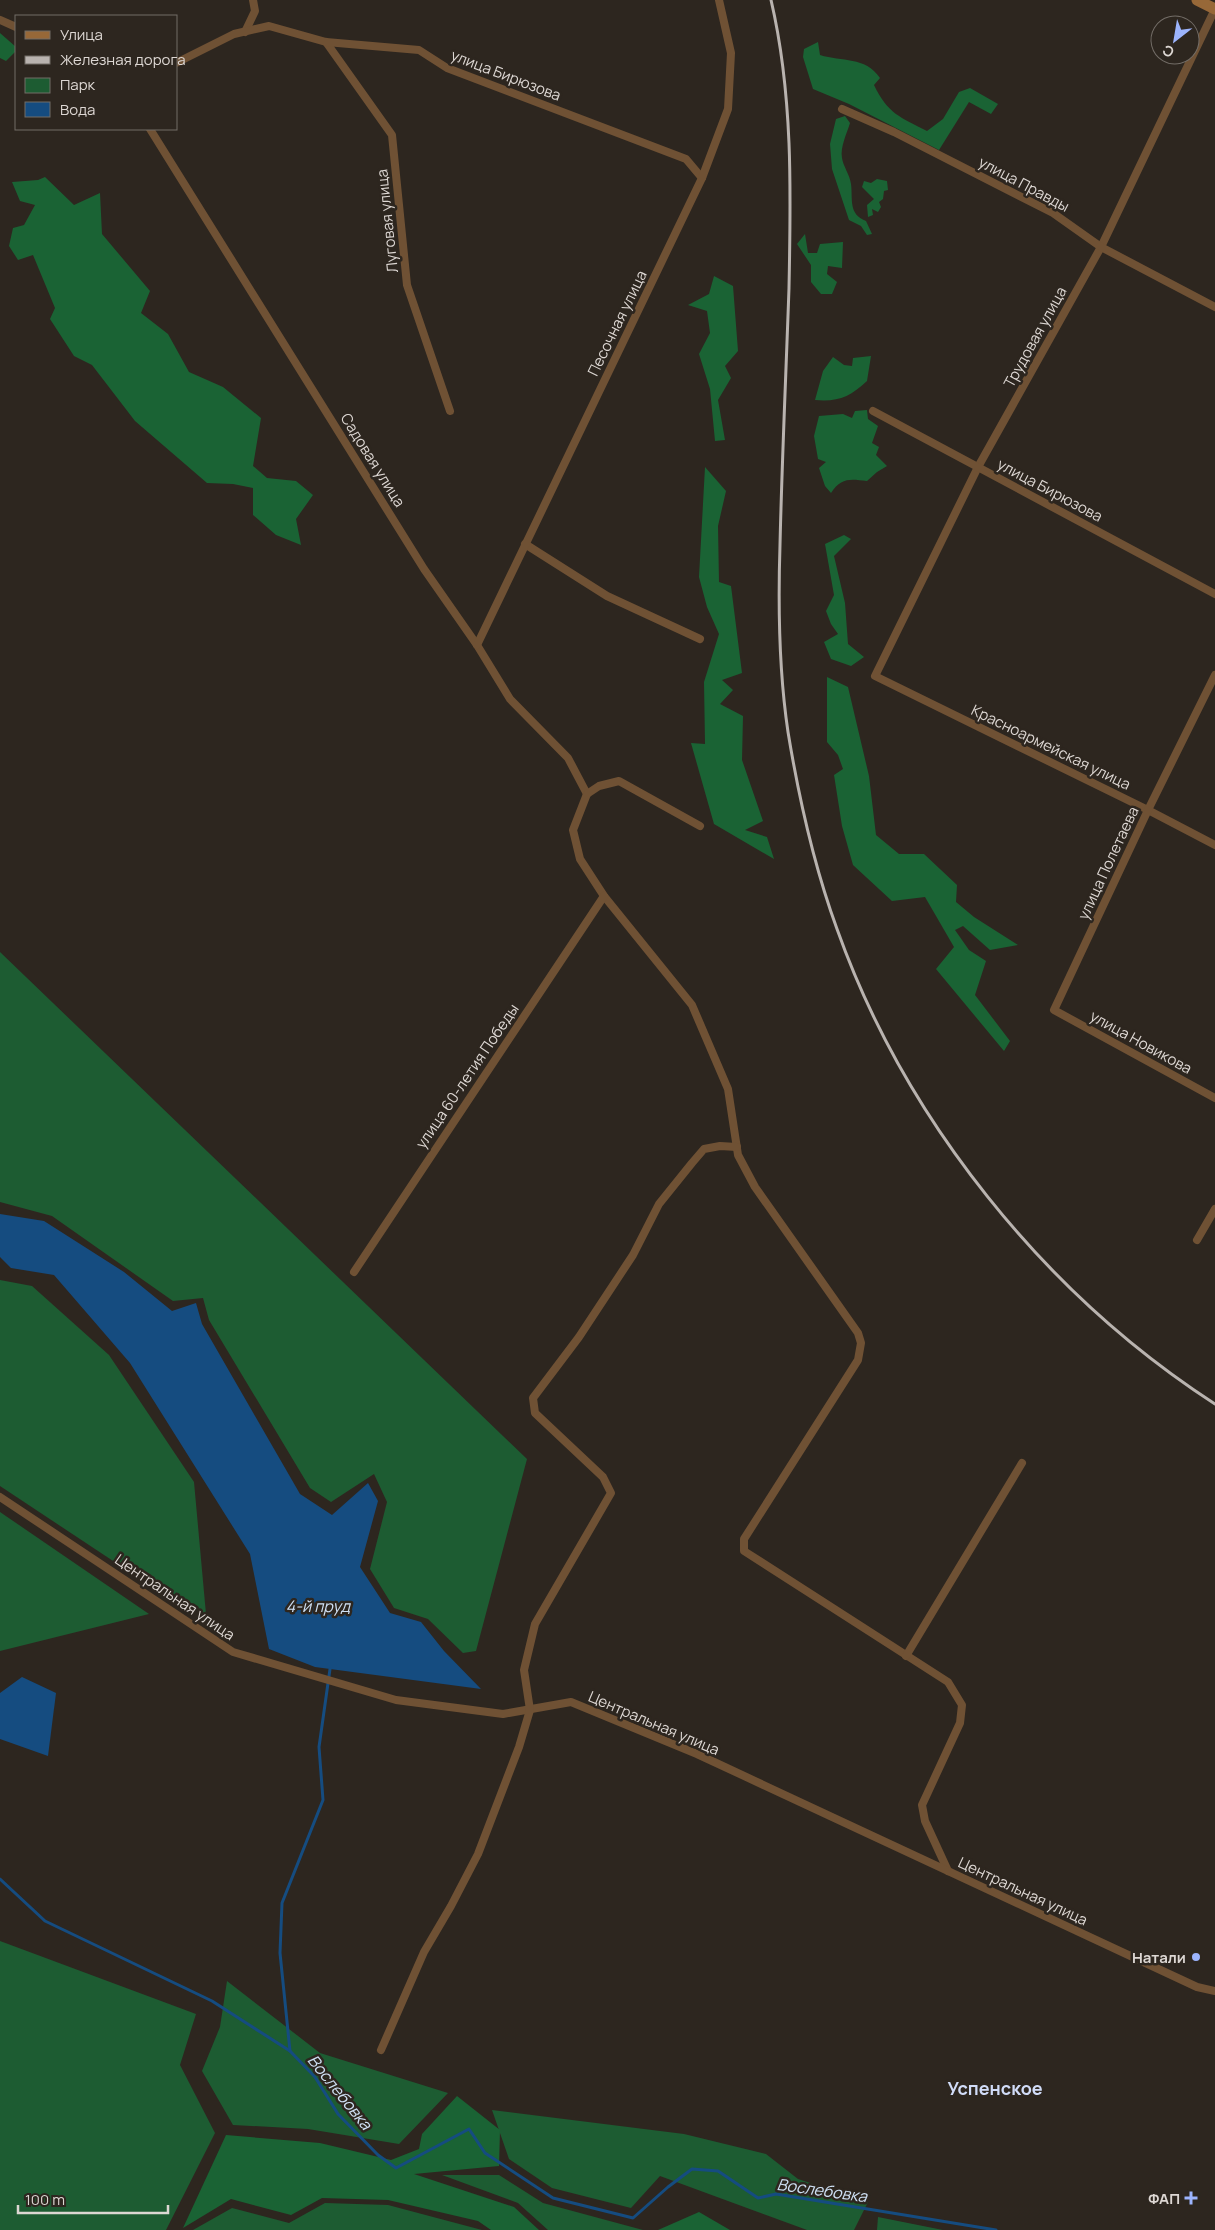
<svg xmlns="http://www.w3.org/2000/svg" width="1215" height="2230" viewBox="0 0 1215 2230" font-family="Manrope,sans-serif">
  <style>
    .green { fill: #1d5c32 }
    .forest { fill: #1a6334 }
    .water { fill: #154c80 }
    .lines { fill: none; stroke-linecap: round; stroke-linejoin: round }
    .stream { stroke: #154c80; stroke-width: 3 }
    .minor { stroke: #6f5134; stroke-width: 8 }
    .secondary { stroke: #976838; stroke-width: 11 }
    .rail { stroke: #b9b3af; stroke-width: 3 }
    .poi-dot { fill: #9cb4fd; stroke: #2d261f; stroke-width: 2 }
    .labels { text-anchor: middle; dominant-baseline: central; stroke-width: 5; stroke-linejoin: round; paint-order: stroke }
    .street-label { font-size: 15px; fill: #ddd7d3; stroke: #2d261f }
    .poi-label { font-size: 15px; font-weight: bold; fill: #ddd7d3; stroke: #2d261f; text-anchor: end }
    .water-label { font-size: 16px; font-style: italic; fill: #cfe0f4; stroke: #2d261f }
    .quarter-label { font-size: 18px; font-weight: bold; fill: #d1dcf8; stroke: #2d261f }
  </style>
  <rect width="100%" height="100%" fill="#2d261f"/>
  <g class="green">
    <path d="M0,952L527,1459L476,1651L463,1653L428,1619L394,1608L370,1569L387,1502L374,1474L331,1502L310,1488L209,1320L203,1298L173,1301L52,1216L0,1202Z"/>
    <path d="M0,1280L32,1286L109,1355L194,1482L206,1614L178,1604L0,1486Z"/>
    <path d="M0,1512L149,1614L0,1651Z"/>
    <path d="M0,1941L196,2014L180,2065L215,2133L166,2230H0Z"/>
    <path d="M227,1981L320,2053L448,2093L399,2144L308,2129L233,2125L202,2071L220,2027Z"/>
    <path d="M492,2110L684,2134L766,2154L798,2179L868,2202L854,2230H807L660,2176L631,2208L552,2188L509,2159Z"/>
    <path d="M442,2175H499L543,2203L643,2230H548L518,2203Z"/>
    <path d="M325,2203L388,2205L482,2230H193L232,2208L289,2223Z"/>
    <path d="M878,2217L943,2230H877Z"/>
  </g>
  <g class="forest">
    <path d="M0,33L16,47V51L6,61L0,58Z"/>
    <path d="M818,42L820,55C842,62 865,56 880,78L874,85C888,114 900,117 927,131L943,119L959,92L970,88L998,104L991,114L969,102L939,150L849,104L813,89L803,57L804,49Z"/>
    <path d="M845,116L850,123C847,133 840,147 842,158C843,166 850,175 851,184C853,199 848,214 866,221L872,234L867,235L861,226L849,220L832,169L830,144L836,119Z"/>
    <path d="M45,177L74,205L100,193L102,234L150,291L141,313L168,334L189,372L223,387L261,418L253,466L267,478L296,481L313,495L296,519L301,545L276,535L253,515V488L233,484L207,483L135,421L92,365L74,356L50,319L55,308L33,255L18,260L9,246L13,228L24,225L35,205L20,201L12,182L38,180Z"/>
    <path d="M877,179L887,181L888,190L884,191L883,199L879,202L881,207L878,212L872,209L873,215L868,217L867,205L874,199L862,187L864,181L871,183Z"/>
    <path d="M805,234L808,253H817L820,244L843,242L842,268L828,266L827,274L837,282L832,294H821L811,282V265L797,244Z"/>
    <path d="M714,276L733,286L738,351L725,366L731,378L718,400L725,440L715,441L710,389L699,354L710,333L707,311L688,305L709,294Z"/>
    <path d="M871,356L867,381C850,397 838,402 815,400L823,371L833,357L844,365L852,366L853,358Z"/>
    <path d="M867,410L868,419L878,426L872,443L879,447L876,455L887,466L877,472L867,481C851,479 841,477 831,493L825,486L819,468L826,462L818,459L814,436L819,416L843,414L852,418L855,411Z"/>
    <path d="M705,467L726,491L718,526L719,582L731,586L742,673L722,680L733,690L720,704L743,716L742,760L763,821L745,830L767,837L774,859L714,824L691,743L705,744L704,682L719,634L707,607L699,577Z"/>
    <path d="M844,535L851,539L834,556L845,603L848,644L864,657L851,666L831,659L824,642L838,634L831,624L826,611L834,595L825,544Z"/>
    <path d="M827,677L848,687L869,776L876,835L899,854H924L957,885L956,902L974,917L1018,945L990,950L963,926L955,930L969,950L986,961L975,995L1010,1041L1004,1051L936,969L954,947L925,897L892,901L853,865L842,826L834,775L843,769L838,755L827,742Z"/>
    <path d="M457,2096L500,2130L499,2166L414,2174L514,2207L539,2230H491L478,2221L388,2200L322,2198L291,2215L231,2199L183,2228L226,2135L320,2143L391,2160L419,2149L422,2134Z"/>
    <path d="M699,2212L730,2230H658Z"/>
  </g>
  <g class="water">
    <path d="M0,1214L44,1221L124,1272L172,1311L196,1303L202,1324L300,1494L332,1515L368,1483L378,1501L360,1567L390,1613L421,1622L444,1651L481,1689L315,1667L269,1649L250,1554L130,1363L54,1275L11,1268L0,1257Z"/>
    <path d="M22,1677L56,1693L48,1756L0,1739V1693Z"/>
  </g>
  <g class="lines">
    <g class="stream">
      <path d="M0,1879L45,1921L212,2001L290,2051L315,2077L338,2114L378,2155L396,2168L469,2129L485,2153L553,2198L633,2218L668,2187L692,2169L718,2171L758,2198L776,2194L996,2230"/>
      <path d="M290,2051L280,1953L282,1903L323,1800L319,1747L330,1669"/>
    </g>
    <g class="minor">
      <path d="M1215,9L1101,247L978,467L875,676L1148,810L1215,845"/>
      <path d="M0,20L16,27"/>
      <path d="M245,32L255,11L253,0"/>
      <path d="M326,42L392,135L407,285L450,411"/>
      <path d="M176,63L234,34L269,26L326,42L419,50L447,68L686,159L702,178"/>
      <path d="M842,109L894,132L1053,213L1101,247L1215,307"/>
      <path d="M150,129L424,569L477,645L510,699L568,758L587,794"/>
      <path d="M873,411L1215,594"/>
      <path d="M525,544L607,596L700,639"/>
      <path d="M477,645L702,178L728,109L731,53L719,0"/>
      <path d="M1215,675L1148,810L1054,1010L1215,1098"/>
      <path d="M700,826L619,781L599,786L587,794L573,830L580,859L604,896L692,1005L728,1089L738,1155L755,1187L858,1333L861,1343L858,1360L744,1539V1551L948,1682L962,1705L960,1723L922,1805L925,1821L948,1871"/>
      <path d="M1197,1240L1215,1209"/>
      <path d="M354,1272L604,896"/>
      <path d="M0,1497L233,1652L396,1700L503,1714L571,1702L697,1754L1197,1987L1215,1991"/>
      <path d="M906,1656L1022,1463"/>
      <path d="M381,2050L424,1952L451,1906L478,1854L519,1747L530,1710L524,1670L535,1624L611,1493L603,1477L535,1413L533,1398L579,1337L633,1255L659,1204L692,1163L704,1149L720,1146L737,1147"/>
    </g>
    <path class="secondary" d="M1197,0L1215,9"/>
    <path class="rail" d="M771,0C793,94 791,192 789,288C786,374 782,459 780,545C778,606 779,672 788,732C799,799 814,866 837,929C905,1120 1045,1294 1215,1404"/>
  </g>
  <g class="poi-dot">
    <circle cx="1196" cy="1957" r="5"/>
    <path d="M1188.5 2190.5h5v5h5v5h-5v5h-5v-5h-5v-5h5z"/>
  </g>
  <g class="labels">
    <g class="street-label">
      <text transform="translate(506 75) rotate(21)">улица Бирюзова</text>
      <text transform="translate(1024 184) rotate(28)">улица Правды</text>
      <text transform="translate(387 221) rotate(-96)">Луговая улица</text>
      <text transform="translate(617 323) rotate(-64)">Песочная улица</text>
      <text transform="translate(1035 337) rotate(-61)">Трудовая улица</text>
      <text transform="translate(373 460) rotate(58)">Садовая улица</text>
      <text transform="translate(1050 490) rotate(28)">улица Бирюзова</text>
      <text transform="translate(1051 747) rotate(26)">Красноармейская улица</text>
      <text transform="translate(1108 863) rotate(-65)">улица Полетаева</text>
      <text transform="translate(1141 1042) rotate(29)">улица Новикова</text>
      <text transform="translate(467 1076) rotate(-56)">улица 60-летия Победы</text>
      <text transform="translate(175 1597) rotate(34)">Центральная улица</text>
      <text transform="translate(654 1723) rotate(23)">Центральная улица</text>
      <text transform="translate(1023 1891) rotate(25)">Центральная улица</text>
    </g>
    <g class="poi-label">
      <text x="1186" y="1957">Натали</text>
      <text x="1180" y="2198">ФАП</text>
    </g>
    <g class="water-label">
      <text x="318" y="1606">4-й пруд</text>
      <text transform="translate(340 2092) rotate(51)">Вослебовка</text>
      <text transform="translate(822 2190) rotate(8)">Вослебовка</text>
    </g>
    <g class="quarter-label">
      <text x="995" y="2088">Успенское</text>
    </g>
  </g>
  <rect x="15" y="15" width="162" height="115" fill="#2d261f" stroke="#736d67"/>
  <rect x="25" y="31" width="25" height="8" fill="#976838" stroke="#736d67"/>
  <text x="60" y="40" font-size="15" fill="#ddd7d3">Улица</text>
  <rect x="25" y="56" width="25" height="8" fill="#b9b3af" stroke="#736d67"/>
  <text x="60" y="65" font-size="15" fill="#ddd7d3">Железная дорога</text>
  <rect x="25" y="78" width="25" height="15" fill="#1d5c32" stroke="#736d67"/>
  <text x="60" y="90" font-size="15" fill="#ddd7d3">Парк</text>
  <rect x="25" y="102" width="25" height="15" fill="#154c80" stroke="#736d67"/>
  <text x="60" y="115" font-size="15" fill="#ddd7d3">Вода</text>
  <g transform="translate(1175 40) rotate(211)"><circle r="24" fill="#2d261f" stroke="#736d67"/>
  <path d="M0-4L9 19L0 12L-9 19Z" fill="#9cb4fd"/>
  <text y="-8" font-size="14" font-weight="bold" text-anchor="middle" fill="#ddd7d3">С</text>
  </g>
  <path d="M18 2205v8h150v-8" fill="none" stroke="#ddd7d3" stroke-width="2.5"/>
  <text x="25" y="2205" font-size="15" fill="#ddd7d3" stroke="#2d261f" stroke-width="4" paint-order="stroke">100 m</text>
</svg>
